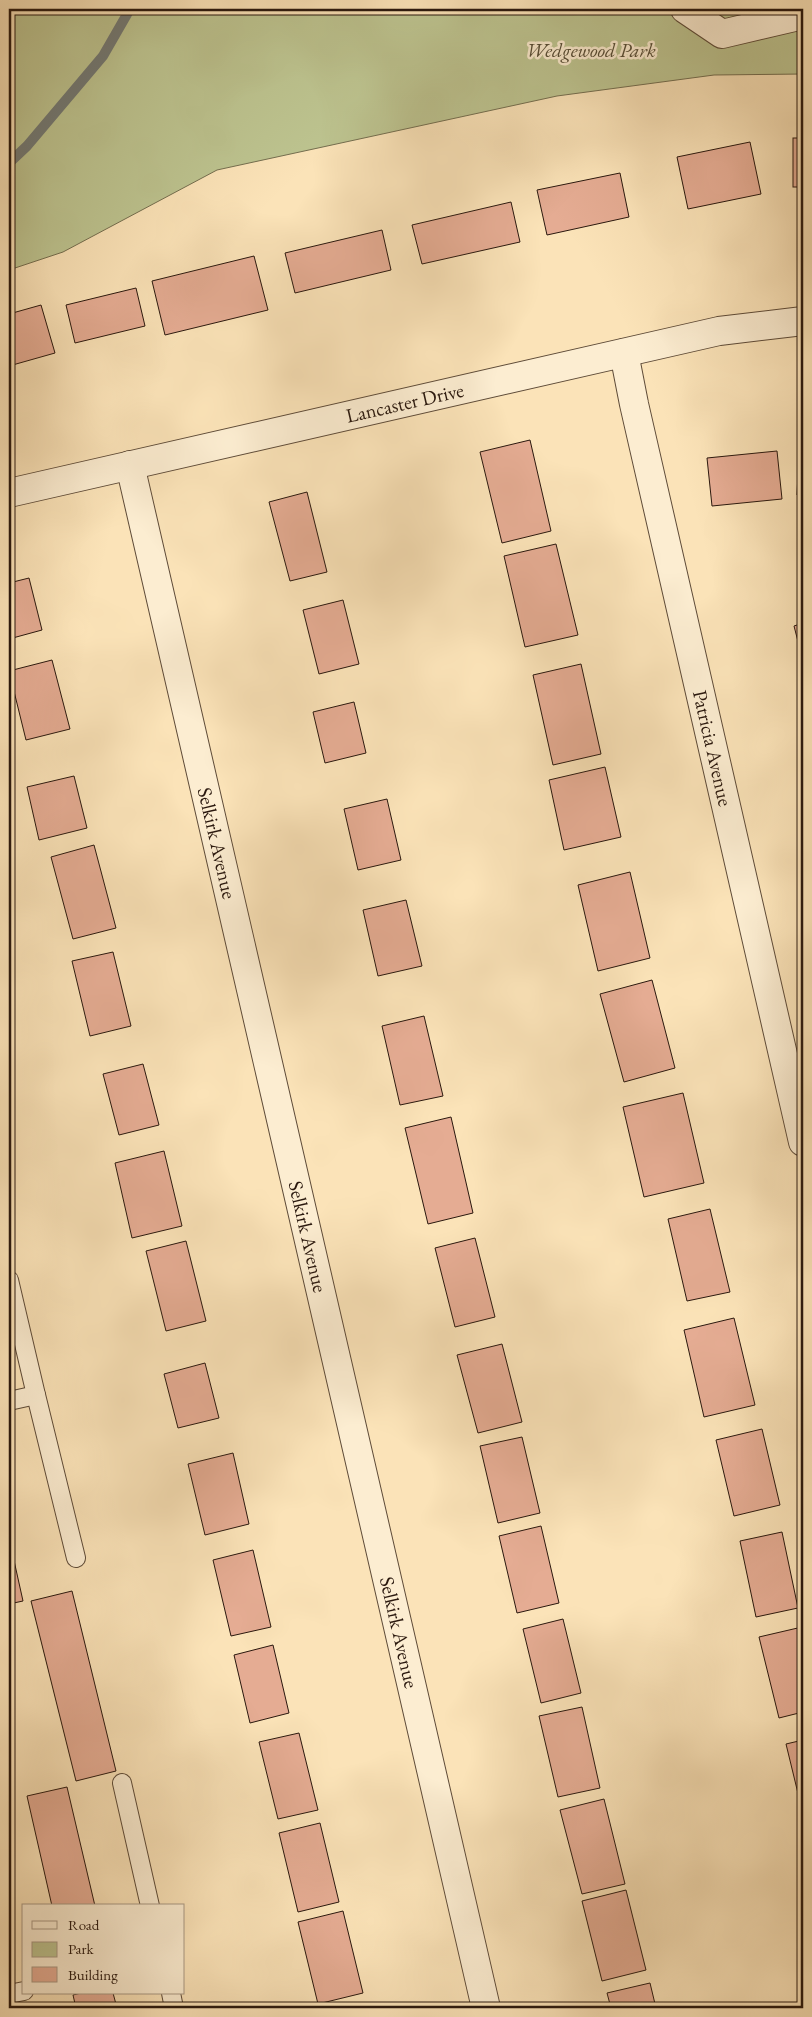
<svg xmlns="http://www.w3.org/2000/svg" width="812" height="2017" viewBox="0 0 812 2017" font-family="'EB Garamond',serif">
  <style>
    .green { fill: #bdc490; stroke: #746e4f }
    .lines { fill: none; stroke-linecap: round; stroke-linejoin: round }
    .stream { stroke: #737a75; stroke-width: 10 }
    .building { fill: #e5ac93; stroke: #2a180e }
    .service-casing { stroke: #5e4b38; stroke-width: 20 }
    .minor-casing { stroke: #5e4b38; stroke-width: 30 }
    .service { stroke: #fcedd1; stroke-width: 18 }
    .minor { stroke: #fcedd1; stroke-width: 28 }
    .labels { text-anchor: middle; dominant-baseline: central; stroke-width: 5; stroke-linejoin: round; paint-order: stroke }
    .park-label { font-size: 20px; font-style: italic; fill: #564c35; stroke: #fcedd1 }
    .street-label { font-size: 20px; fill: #2a180e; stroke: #fcedd1 }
  </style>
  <rect width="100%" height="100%" fill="#fbe3b8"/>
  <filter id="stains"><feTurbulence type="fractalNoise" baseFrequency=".004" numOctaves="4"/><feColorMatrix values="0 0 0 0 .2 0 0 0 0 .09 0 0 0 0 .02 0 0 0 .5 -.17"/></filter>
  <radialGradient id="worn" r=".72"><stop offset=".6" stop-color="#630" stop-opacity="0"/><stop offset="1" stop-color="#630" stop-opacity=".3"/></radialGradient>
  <path class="green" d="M9,9H803V74L714,75L557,96L217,170L63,252L9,270Z"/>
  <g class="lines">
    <path class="stream" d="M9,163L27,146L103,56L130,9"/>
  </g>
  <g class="building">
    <rect x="793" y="138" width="10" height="49"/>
    <path d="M750,142L761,194L688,209L677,157Z"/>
    <path d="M620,173L629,217L547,235L537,190Z"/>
    <path d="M511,202L520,242L422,264L412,225Z"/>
    <path d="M382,230L391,270L295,293L285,253Z"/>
    <path d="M254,256L268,310L165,335L152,281Z"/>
    <path d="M136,288L145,326L75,343L66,305Z"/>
    <path d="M41,305L55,353L9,366V314Z"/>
    <path d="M530,440L551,531L502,543L480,452Z"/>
    <path d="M777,451L782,499L712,506L707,458Z"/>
    <path d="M799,451H803V495H797Z"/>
    <path d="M307,492L327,572L290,581L269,502Z"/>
    <path d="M556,544L578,635L525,647L504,556Z"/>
    <path d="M29,578L42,630L9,639V583Z"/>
    <path d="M343,600L359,664L319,674L303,610Z"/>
    <path d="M803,623V661L794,626Z"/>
    <path d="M52,660L70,729L26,740L9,671Z"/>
    <path d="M581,664L601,754L553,765L533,675Z"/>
    <path d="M354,702L366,753L325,763L313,712Z"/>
    <path d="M605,767L621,837L564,850L549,780Z"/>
    <path d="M74,776L87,828L39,840L27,787Z"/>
    <path d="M387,799L401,860L358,870L344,809Z"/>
    <path d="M94,845L116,928L73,939L51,857Z"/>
    <path d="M630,872L650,958L598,971L578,885Z"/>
    <path d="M406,900L422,966L378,976L363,910Z"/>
    <path d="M113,952L131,1026L90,1036L72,961Z"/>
    <path d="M652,980L675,1068L624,1082L600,994Z"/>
    <path d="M424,1016L443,1096L400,1105L382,1026Z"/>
    <path d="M143,1064L159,1125L119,1135L103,1074Z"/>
    <path d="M683,1093L704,1183L644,1197L623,1107Z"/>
    <path d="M451,1117L473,1213L428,1224L405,1128Z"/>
    <path d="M164,1151L182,1226L132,1238L115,1163Z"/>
    <path d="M710,1209L730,1292L687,1301L668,1219Z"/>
    <path d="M475,1238L495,1317L455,1327L435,1248Z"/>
    <path d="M186,1241L206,1321L166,1331L146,1251Z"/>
    <path d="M734,1318L755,1405L704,1417L684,1330Z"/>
    <path d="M502,1344L522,1422L478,1433L457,1355Z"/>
    <path d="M205,1363L219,1418L178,1428L164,1374Z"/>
    <path d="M762,1429L780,1505L734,1516L716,1440Z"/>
    <path d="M522,1437L540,1513L498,1523L480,1446Z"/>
    <path d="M233,1453L249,1524L205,1535L188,1464Z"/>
    <path d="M541,1526L559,1603L517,1613L499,1536Z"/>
    <path d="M782,1532L798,1608L756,1617L740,1541Z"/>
    <path d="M9,1538L23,1601L9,1604Z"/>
    <path d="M253,1550L271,1627L231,1636L213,1560Z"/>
    <path d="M72,1591L116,1771L76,1781L31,1601Z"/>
    <path d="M563,1619L581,1693L541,1703L523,1629Z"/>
    <path d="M802,1627L803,1712L779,1718L759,1637Z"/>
    <path d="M273,1645L289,1713L250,1723L234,1655Z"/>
    <path d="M582,1707L600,1788L558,1797L539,1716Z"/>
    <path d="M299,1733L318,1810L278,1819L259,1742Z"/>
    <path d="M803,1740V1814L786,1744Z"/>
    <path d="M67,1787L95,1906H52L27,1796Z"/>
    <path d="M604,1799L625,1884L582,1894L560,1810Z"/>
    <path d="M320,1823L339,1902L298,1912L279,1833Z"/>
    <path d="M626,1890L646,1970L602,1981L582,1901Z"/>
    <path d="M343,1911L363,1993L318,2004L298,1922Z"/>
    <path d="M650,1983L656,2008H611L607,1993Z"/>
    <path d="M81,1993H113L117,2008H76L73,1995Z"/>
  </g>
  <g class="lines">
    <g class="service-casing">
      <g id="service">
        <path d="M9,1280L36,1395L9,1401"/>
        <path d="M36,1395L76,1558"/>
        <path d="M122,1783L150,1906"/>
        <path d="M171,1993L174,2008"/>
        <path d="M9,1994L24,1991"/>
      </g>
    </g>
    <g class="minor-casing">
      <g id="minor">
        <path d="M685,9L722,34L803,15"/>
        <path id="s1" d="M624,353L634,404L803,1142"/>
        <path id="s2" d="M130,465L486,2008"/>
        <path id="s3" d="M9,493L719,331L803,321"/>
      </g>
    </g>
    <use href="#service" class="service"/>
    <use href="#minor" class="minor"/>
  </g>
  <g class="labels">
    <g class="park-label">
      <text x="591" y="50">Wedgewood Park</text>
    </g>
    <g class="street-label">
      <text stroke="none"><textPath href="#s3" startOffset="406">Lancaster Drive</textPath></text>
      <text stroke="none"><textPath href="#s1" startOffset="405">Patricia Avenue</textPath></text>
      <text stroke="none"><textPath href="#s2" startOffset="388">Selkirk Avenue</textPath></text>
      <text stroke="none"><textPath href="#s2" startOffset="792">Selkirk Avenue</textPath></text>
      <text stroke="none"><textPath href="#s2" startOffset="1198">Selkirk Avenue</textPath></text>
    </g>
  </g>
  <rect width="812" height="2017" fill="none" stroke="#fbe3b8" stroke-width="30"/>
  <rect x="10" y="10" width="792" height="1997" fill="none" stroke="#2a180e" stroke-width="2.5"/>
  <rect x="15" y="15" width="782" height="1987" fill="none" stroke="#2a180e"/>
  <rect x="22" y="1904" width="162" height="90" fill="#fcedd1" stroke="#a89883"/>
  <rect x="32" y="1921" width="25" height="8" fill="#fcedd1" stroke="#a89883"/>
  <text x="68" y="1930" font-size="15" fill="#2a180e">Road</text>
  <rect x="32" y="1942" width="25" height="15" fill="#bdc490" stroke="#a89883"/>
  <text x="68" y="1954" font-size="15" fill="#2a180e">Park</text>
  <rect x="32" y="1967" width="25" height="15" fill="#e5ac93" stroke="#a89883"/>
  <text x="68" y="1980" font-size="15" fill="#2a180e">Building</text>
  <rect width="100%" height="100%" filter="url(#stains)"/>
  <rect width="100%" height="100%" fill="url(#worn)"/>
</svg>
